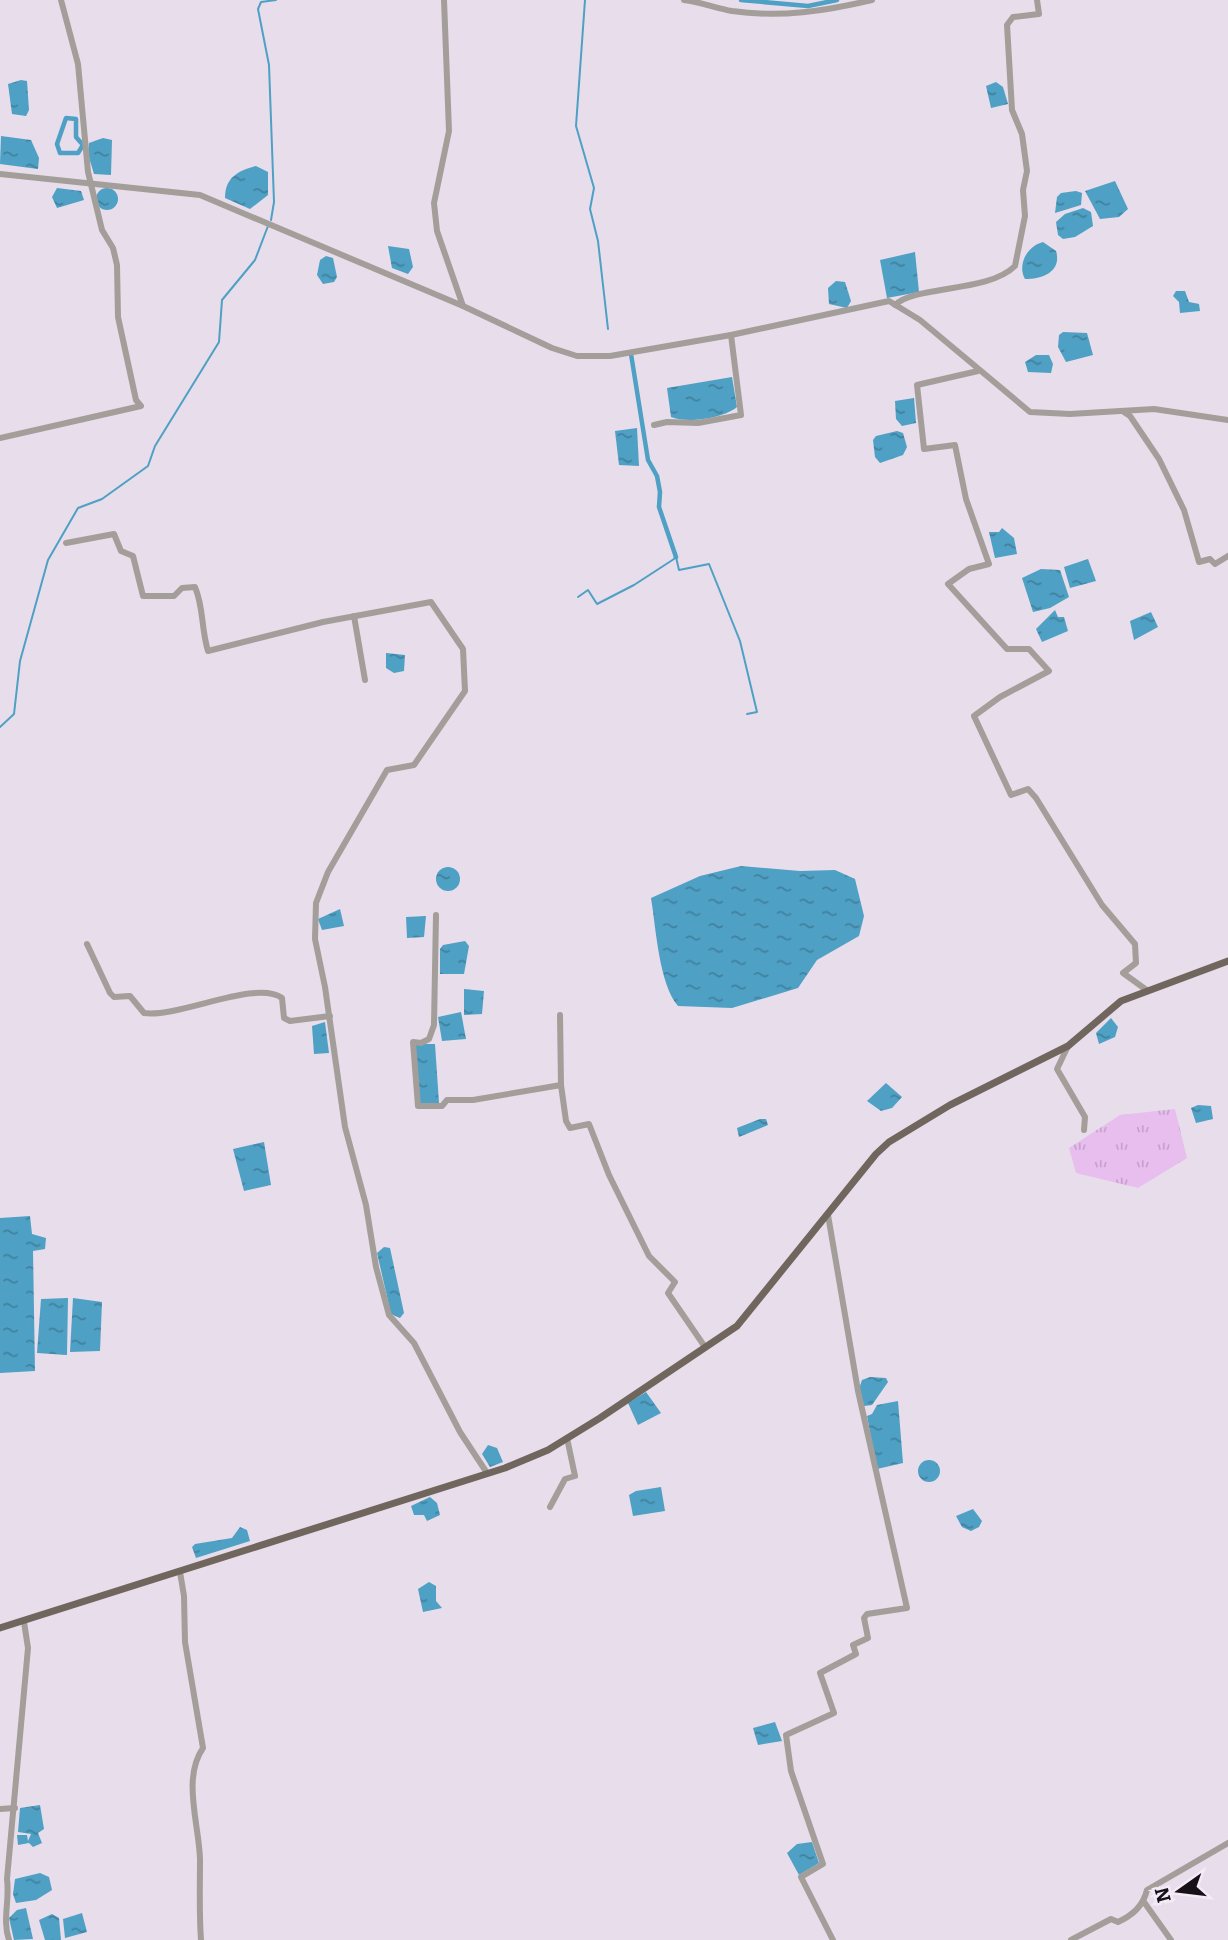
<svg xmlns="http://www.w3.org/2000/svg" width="1228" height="1940" viewBox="0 0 1228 1940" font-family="Bitter,serif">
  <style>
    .grass { fill: url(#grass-tufts) }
    .water { fill: url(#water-ripples) }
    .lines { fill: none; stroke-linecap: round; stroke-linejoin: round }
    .stream { stroke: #4ea0c4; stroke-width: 2 }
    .canal { stroke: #4ea0c4; stroke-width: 4.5 }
    .minor { stroke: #a39e99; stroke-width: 6 }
    .major { stroke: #70665e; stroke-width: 7 }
  </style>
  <defs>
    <pattern id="grass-tufts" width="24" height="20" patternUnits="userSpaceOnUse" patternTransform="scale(1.75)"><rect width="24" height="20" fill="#e8beef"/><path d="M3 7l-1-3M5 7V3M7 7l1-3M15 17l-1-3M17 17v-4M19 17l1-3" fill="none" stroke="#c6a2cc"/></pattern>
    <pattern id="water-ripples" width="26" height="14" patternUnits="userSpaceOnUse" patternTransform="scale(1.75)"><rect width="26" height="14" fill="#4ea0c4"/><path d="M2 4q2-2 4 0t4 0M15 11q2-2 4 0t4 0" fill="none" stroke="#40819e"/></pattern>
  </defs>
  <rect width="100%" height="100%" fill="#e8ddea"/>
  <path class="grass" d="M1175,1109L1187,1158L1138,1188L1076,1173L1069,1148L1120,1115Z"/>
  <g class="water">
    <path d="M21,80L27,81L29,110L26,116L12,114L8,84Z"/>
    <path d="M996,82L1003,87L1008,104L991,108L986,86Z"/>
    <path d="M1,136L31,140L39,158L38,169L0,164Z"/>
    <path d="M103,138L112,140L111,175L94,174L88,154L89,143Z"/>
    <path d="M256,166L268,172V195L250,209L225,198C225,178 237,171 256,166Z"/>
    <path d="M1115,181L1128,209L1119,217L1100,219L1085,191Z"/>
    <circle cx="107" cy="199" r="11"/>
    <path d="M57,188L81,191L84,200L57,208L52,197Z"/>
    <path d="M1076,191L1082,193L1081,205L1055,213L1057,197L1061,193Z"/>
    <path d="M1083,208L1091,212L1093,226L1075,237L1063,239L1058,235L1056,222L1065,214Z"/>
    <path d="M1043,242L1056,251C1062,271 1043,279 1025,279C1017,265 1027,246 1043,242Z"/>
    <path d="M388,246L409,249L413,267L408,274L392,268Z"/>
    <path d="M915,252L919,292L887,298L880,260Z"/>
    <path d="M326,256L333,258L337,277L334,282L323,284L317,275L320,260Z"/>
    <path d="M836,281L845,282L851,301L847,308L829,304L828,288Z"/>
    <path d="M1176,291H1185L1189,302L1199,304L1200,311L1180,313L1179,302L1173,296Z"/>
    <path d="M1063,332L1087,333L1093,355L1066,362L1058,347L1059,335Z"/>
    <path d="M1036,355H1049L1053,364L1051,373L1028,372L1025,362Z"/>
    <path d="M732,377L737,407C724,418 687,424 671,417L667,388Z"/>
    <path d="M914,398L916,423L902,426L896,419L895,401Z"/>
    <path d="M637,428L639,466L619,465L615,431Z"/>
    <path d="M897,431L903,433L907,447L903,455L880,463L875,457L873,440L876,436Z"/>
    <path d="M1002,528L1014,538L1017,554L995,558L989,532H999Z"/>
    <path d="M1088,559L1096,581L1070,588L1064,567Z"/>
    <path d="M1041,569L1060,570L1069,597L1050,608L1033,612L1022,578Z"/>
    <path d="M1055,610L1058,617H1064L1068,631L1042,642L1036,629Z"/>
    <path d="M1151,612L1158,627L1134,640L1130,621Z"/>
    <path d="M386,653L405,655L404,671L394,673L386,668Z"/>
    <path d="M741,866L800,871L835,870L855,879L864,916L859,936L817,960L798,988L732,1008L678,1006C659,984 656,928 651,898L700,876Z"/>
    <circle cx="448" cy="879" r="12"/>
    <path d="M340,909L344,926L322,930L318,919Z"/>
    <path d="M426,916L424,937L407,938L406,917Z"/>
    <path d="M465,941L469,946L464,974H440V949L443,945Z"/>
    <path d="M464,989L484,991L482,1014L464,1015Z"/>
    <path d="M461,1012L466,1039L442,1041L438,1017Z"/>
    <path d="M1111,1018L1118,1027L1115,1037L1099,1044L1096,1033Z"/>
    <path d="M325,1022L329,1053L314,1054L312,1026Z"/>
    <path d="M414,1044H435L439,1103L420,1104Z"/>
    <path d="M886,1083L902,1097L892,1108L881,1111L867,1101Z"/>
    <path d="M1198,1105L1211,1106L1213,1119L1196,1123L1191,1108Z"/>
    <path d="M760,1119H766L768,1125L739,1137L737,1128Z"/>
    <path d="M264,1142L271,1185L244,1191L233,1149Z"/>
    <path d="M30,1216L32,1234L46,1238L45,1249L33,1251L35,1371L0,1373V1218Z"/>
    <path d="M384,1247L390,1248L404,1313L400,1318L391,1314L377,1253Z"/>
    <path d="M68,1298L67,1355L37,1353L41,1299Z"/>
    <path d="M73,1298L102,1302L100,1351L70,1352Z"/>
    <path d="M870,1377L886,1378L888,1382L872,1405L864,1406L859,1389L862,1380Z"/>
    <path d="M646,1392L661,1413L638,1425L628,1403Z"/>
    <path d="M898,1401L903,1463L877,1469L867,1416L872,1414L877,1405Z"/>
    <path d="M488,1445L497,1448L503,1462L490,1467L482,1454Z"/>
    <circle cx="929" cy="1471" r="11"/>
    <path d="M661,1487L665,1511L633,1516L629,1495L636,1491Z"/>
    <path d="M430,1497L437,1503L440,1515L427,1521L424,1515H414L411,1506Z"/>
    <path d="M973,1509L982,1521L979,1527L971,1531L962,1527L956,1516Z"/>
    <path d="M240,1527L247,1530L250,1541L196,1558L192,1547L195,1544L232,1538Z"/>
    <path d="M429,1582L436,1586V1601L442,1608L423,1612L418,1589Z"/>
    <path d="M775,1722L782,1741L758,1745L753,1728Z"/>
    <path d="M40,1805L44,1829L38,1833L42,1843L33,1847L29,1843L18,1845L17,1835H27L28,1841L31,1834L18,1832L20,1808Z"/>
    <path d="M812,1842L819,1863L799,1875L787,1853L797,1844Z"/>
    <path d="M40,1873L49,1877L52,1890L36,1900L16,1903L13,1894L15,1879Z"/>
    <path d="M26,1908L33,1939L14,1940L9,1918L17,1910Z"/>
    <path d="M82,1913L87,1932L65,1938L63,1919Z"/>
    <path d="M52,1914L59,1918L61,1940H45L39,1920Z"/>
  </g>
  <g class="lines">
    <g class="stream">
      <path d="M585,0L576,126L594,188L590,209L598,241L608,329"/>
      <path d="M271,220L274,202L269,65L258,9L261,2L276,0"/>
      <path d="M676,557L679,570L709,564L740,641L757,712L747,714"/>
      <path d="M578,597L588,590L597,604L634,585L674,559L676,553"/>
      <path d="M0,727L14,714L20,661L48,560L78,508L102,499L148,466L155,446L219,342L222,300L255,260L268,226"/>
    </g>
    <g class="canal">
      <path d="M741,0L808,6L837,0"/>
      <path d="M66,118L76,119V137L83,145L78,153H60L57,144Z"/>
      <path d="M631,354L648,460L657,476L660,492L659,507L676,557"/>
    </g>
    <g class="minor">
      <path d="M444,0L449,131L434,203L437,231L463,306"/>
      <path d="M684,0C700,2 716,8 732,11C781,18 825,11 872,0"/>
      <path d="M0,174L200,195L463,306L552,348L577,356H610L731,335L889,301L920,320L1030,412L1070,414L1154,409L1228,420"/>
      <path d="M895,305C915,285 988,293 1015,266L1025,216L1023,190L1027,171L1022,134L1012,110L1007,25L1013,17L1039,14L1037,0"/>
      <path d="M978,371L917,385L924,449L955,445L966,499L989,564L969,569L948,584L1007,649H1029L1049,671L1000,697L974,716L1011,795L1028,789L1036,798L1102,905L1135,944L1136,963L1123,973L1148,991"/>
      <path d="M1124,412L1130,416L1159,459L1184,510L1199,562L1210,559L1215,564L1228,556"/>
      <path d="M654,425L667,422L698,423L741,415L731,335"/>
      <path d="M0,438L141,406L136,400L118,317L117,265L113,248L102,230L88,172L78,64L61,0"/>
      <path d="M66,543L114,534L121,551L133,556L143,596H174L182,588L195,587C204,608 201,629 208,651L323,622L431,602L463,649L465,691L414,765L387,770L328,872L316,903L315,939L325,987L345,1127L366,1205L376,1267L389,1315L414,1343L460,1432L487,1473"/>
      <path d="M354,616L365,680"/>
      <path d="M436,915L434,1025L429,1039L421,1043L413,1042L418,1106H442L447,1100H473L561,1085L566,1121L570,1128L589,1124L609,1175L649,1256L675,1282L668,1293L705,1347"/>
      <path d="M87,944L110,993L114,997L130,996L144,1013C179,1018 256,979 282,998L284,1018L290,1021L330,1016"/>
      <path d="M560,1015L561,1085"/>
      <path d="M1068,1046L1057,1069L1085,1117L1084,1130"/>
      <path d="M828,1215L858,1391L907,1608L867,1614L864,1618L868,1638L853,1645L856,1654L820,1673L834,1713L786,1735L791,1771L823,1864L801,1877L833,1940"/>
      <path d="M550,1507L565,1479L575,1476L567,1438"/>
      <path d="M180,1572L184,1596L185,1642L203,1748C182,1778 199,1824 200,1859C200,1886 199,1913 201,1940"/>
      <path d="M0,1809L15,1808"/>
      <path d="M1144,1902L1171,1940"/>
      <path d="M9,1940C2,1920 10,1900 7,1879L28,1648L24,1622"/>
      <path d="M1071,1940L1111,1919L1118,1922C1133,1915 1143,1906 1147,1890L1228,1843"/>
    </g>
    <path class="major" d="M0,1628L505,1468L548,1450L600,1418L737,1326L876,1154L889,1142L950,1105L1068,1046L1121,1001L1228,961"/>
  </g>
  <g transform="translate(1179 1891) rotate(256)" stroke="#f5eaf7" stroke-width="5" paint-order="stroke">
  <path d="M0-5L12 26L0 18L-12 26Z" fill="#151116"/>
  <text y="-10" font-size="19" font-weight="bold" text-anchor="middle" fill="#151116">N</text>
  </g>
</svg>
